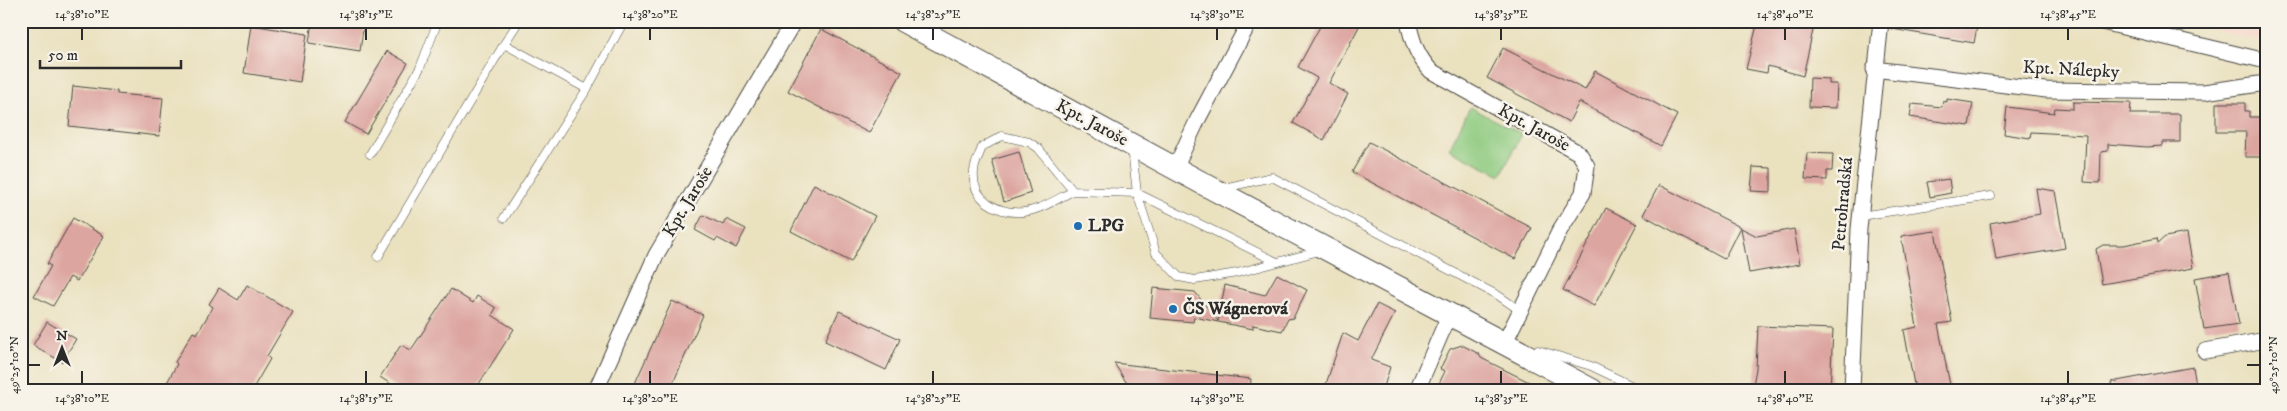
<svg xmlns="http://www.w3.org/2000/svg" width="2287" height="411" viewBox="0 0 2287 411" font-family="'IM FELL DW Pica',serif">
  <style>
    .built { fill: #f6d2c3 }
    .green { fill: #8eca7f; stroke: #5c7a55 }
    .building { fill: #dda5a0 }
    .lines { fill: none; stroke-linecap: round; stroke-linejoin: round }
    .lane-casing { stroke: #484641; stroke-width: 9 }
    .street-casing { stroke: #484641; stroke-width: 17 }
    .secondary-casing { stroke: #484641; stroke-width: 24 }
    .lane { stroke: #fff; stroke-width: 8 }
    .street { stroke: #fff; stroke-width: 15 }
    .secondary { stroke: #fff; stroke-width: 22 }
    .ticks { fill: none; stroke: #2b2b2b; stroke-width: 2 }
    .poi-dot { fill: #1f6fb2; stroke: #f7f3e8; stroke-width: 2 }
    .labels { text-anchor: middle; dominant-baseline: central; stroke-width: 5; stroke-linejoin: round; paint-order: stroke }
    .street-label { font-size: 18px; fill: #2b2b2b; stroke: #f7f3e8 }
    .poi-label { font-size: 18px; font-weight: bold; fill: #2b2b2b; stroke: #f7f3e8; text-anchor: start }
    .neatline { fill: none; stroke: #2b2b2b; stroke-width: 2 }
    .ticks-label { font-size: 12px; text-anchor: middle; fill: #2b2b2b }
  </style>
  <rect width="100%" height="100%" fill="#f7f3e8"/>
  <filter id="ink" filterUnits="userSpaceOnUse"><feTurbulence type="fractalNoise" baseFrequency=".02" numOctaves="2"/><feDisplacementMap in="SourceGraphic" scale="10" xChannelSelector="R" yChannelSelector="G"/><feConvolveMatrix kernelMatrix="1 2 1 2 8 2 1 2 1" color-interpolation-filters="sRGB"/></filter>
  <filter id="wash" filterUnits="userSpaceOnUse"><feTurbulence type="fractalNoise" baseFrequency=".0096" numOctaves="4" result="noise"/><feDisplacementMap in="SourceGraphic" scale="20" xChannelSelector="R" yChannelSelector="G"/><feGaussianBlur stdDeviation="1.12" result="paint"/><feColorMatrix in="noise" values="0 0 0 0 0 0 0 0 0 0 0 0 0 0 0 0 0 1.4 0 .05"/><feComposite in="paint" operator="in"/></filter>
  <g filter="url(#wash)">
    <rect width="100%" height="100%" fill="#eae1bf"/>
    <path class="built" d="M2177,21H2266V43L2178,21Z"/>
    <path class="green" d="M1470,107L1522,134L1501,175L1449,149Z"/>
    <g id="blocks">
      <g class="building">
        <path d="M312,21L364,23L360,51L309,43Z"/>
        <path d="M1323,21H1362L1329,83L1348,94L1324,140L1293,123L1317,78L1298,67Z"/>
        <path d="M1758,21H1815L1803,76L1768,66L1767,73L1746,69Z"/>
        <path d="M1893,21H1978L1974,43L1892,29Z"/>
        <path d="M251,25L307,34L300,82L244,73Z"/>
        <path d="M821,29L902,72L869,133L788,91Z"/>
        <path d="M1503,48L1585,90L1595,71L1677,115L1661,146L1579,102L1569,122L1487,78Z"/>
        <path d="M387,51L408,63L366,134L345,122Z"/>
        <path d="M1810,78L1829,79V84H1837L1836,108L1809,107Z"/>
        <path d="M73,86L117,91V94L163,98L159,136L69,126Z"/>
        <path d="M1947,99L1973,103L1969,126L1910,117L1912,104L1942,107L1943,101L1947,102Z"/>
        <path d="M2073,102L2131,103L2130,114H2180V142H2162V146L2147,147L2108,144V151L2101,152L2100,183L2084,182L2086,135L2031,132L2030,138L2004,134L2007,107L2054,113L2055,108L2073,109Z"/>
        <path d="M2216,103H2245V111H2249V117H2266V157H2245L2246,132H2216Z"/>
        <path d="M1369,142L1532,228L1515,259L1352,172Z"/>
        <path d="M1019,152L1031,193L1004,202L992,160Z"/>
        <path d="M1807,153L1833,154L1832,171H1827V180L1805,179Z"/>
        <path d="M1753,167L1771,168V192L1751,191Z"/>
        <path d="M1949,179L1951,193L1930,197L1927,182Z"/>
        <path d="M814,184L875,216L851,262L791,231Z"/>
        <path d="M1659,185L1740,227L1724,259L1643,215Z"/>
        <path d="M2036,188L2055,191L2065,248L1996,260L1990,223L2040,214Z"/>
        <path d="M1606,208L1637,224L1594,306L1563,290Z"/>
        <path d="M703,215L723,225L726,219L746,229L736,248L717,238L715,241L695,230Z"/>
        <path d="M73,218L104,236L77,281L70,277L53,306L34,296L51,266L47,264Z"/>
        <path d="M1741,228L1757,236L1794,229L1800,264L1749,273Z"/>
        <path d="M1935,231L1952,322L1938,324L1951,390H1915L1904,330L1917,327L1901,236Z"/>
        <path d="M2187,233L2193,268L2102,284L2096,249L2103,245H2124L2157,238L2158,243L2165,237Z"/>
        <path d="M2229,272L2239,324L2204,329L2195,278Z"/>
        <path d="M1277,274L1307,290L1293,318L1288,319L1282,331L1253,325V329L1194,317L1193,322L1150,318L1153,288L1195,292L1218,321L1225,285L1265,295Z"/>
        <path d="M247,285L293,312L267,356L270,359L252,390H163L177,364L175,362L193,332L197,334L213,307L209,304L219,288L238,300Z"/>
        <path d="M451,289L473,303L477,296L496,308L492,315L514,329L475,390H400L380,377L401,345L411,350Z"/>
        <path d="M672,301L703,315L670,390H632Z"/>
        <path d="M1377,304L1395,313L1371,360L1390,367L1383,390H1324L1343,333L1358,341Z"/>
        <path d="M839,311L900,339L886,370L825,341Z"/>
        <path d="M47,322L76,339L62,362L33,345Z"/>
        <path d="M1758,326L1833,329L1830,390H1752L1756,369Z"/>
        <path d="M1462,345L1479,354L1481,358L1545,390H1436L1445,371L1440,369L1450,349Z"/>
        <path d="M1114,363L1251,379L1250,390H1193L1126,382Z"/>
        <path d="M2193,367L2197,390H2112L2111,382Z"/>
      </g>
    </g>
  </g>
  <g filter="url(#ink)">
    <use href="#blocks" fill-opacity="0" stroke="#484641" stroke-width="1"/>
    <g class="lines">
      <g class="lane-casing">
        <g id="lane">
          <path d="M504,44L519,21"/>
          <path d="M1132,150L1137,193L1156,253L1179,277L1195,280L1237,273L1319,251"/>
          <path d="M370,154L420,68L438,21"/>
          <path d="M1224,188L1272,177L1499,296L1522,312"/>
          <path d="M1073,191C1057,199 1041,210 1023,212C999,214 971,200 974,172C974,164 980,154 982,147L1002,136L1029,142L1038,148L1073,191L1137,193L1277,262"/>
          <path d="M1860,216L1991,196"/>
          <path d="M504,218L587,89"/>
          <path d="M378,257L504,44L587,89L624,21"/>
          <path d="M1538,350L1591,366L1641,390"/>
        </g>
      </g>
      <g class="street-casing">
        <g id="street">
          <path d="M1408,21C1412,41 1417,56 1431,71L1579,153L1587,166L1583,193L1560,230L1504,344"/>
          <path d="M2098,21L2266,61"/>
          <path d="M1874,69L2046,90L2204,92L2266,83"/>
          <path d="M1175,168L1198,119L1250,21"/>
          <path d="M2205,351L2266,340"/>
          <path d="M596,390L656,255L794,21"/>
          <path d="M1417,390L1449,315"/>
          <path d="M1852,390L1859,229L1881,21"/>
        </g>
      </g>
      <g class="secondary-casing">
        <path id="secondary" d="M903,21L1215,190L1592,390"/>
      </g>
      <use href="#lane" class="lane"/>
      <use href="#street" class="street"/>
      <use href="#secondary" class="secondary"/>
    </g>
  </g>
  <path class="ticks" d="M82,28V40M366,28V40M650,28V40M933,28V40M1217,28V40M1501,28V40M1785,28V40M2068,28V40M28,365H40M2247,365H2260M82,371V384M366,371V384M650,371V384M933,371V384M1217,371V384M1501,371V384M1785,371V384M2068,371V384"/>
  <g class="poi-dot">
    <circle cx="1078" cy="226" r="5"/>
    <circle cx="1173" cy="309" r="5"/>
  </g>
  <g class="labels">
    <g class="street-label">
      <text transform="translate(2071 70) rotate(3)">Kpt. Nálepky</text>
      <text transform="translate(1092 123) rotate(28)">Kpt. Jaroše</text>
      <text transform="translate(1534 128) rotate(29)">Kpt. Jaroše</text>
      <text transform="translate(688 202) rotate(-59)">Kpt. Jaroše</text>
      <text transform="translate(1843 204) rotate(-85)">Petrohradská</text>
    </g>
    <g class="poi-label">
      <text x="1088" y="226">LPG</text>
      <text x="1183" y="309">ČS Wágnerová</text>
    </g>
  </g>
  <rect width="2287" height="411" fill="none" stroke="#f7f3e8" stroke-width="55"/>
  <g transform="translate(62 348)" stroke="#f7f3e8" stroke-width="4" paint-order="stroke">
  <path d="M0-4L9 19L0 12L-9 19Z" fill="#2b2b2b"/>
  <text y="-8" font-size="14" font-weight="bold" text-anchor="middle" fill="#2b2b2b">N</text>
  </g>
  <path d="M40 60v8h141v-8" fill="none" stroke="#2b2b2b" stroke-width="2.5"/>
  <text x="48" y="60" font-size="15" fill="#2b2b2b" stroke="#f7f3e8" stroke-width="4" paint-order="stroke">50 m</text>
  <rect x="28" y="28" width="2232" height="356" class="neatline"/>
  <g class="ticks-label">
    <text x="82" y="18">14°38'10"E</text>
    <text x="366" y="18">14°38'15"E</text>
    <text x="650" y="18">14°38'20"E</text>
    <text x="933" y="18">14°38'25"E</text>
    <text x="1217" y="18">14°38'30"E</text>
    <text x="1501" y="18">14°38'35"E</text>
    <text x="1785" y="18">14°38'40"E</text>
    <text x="2068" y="18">14°38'45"E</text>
    <text transform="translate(14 365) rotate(-90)" y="4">49°25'10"N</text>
    <text transform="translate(2273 365) rotate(-90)" y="4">49°25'10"N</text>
    <text x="82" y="402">14°38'10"E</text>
    <text x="366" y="402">14°38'15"E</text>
    <text x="650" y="402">14°38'20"E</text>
    <text x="933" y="402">14°38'25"E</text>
    <text x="1217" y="402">14°38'30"E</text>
    <text x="1501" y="402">14°38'35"E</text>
    <text x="1785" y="402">14°38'40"E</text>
    <text x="2068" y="402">14°38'45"E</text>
  </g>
</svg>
